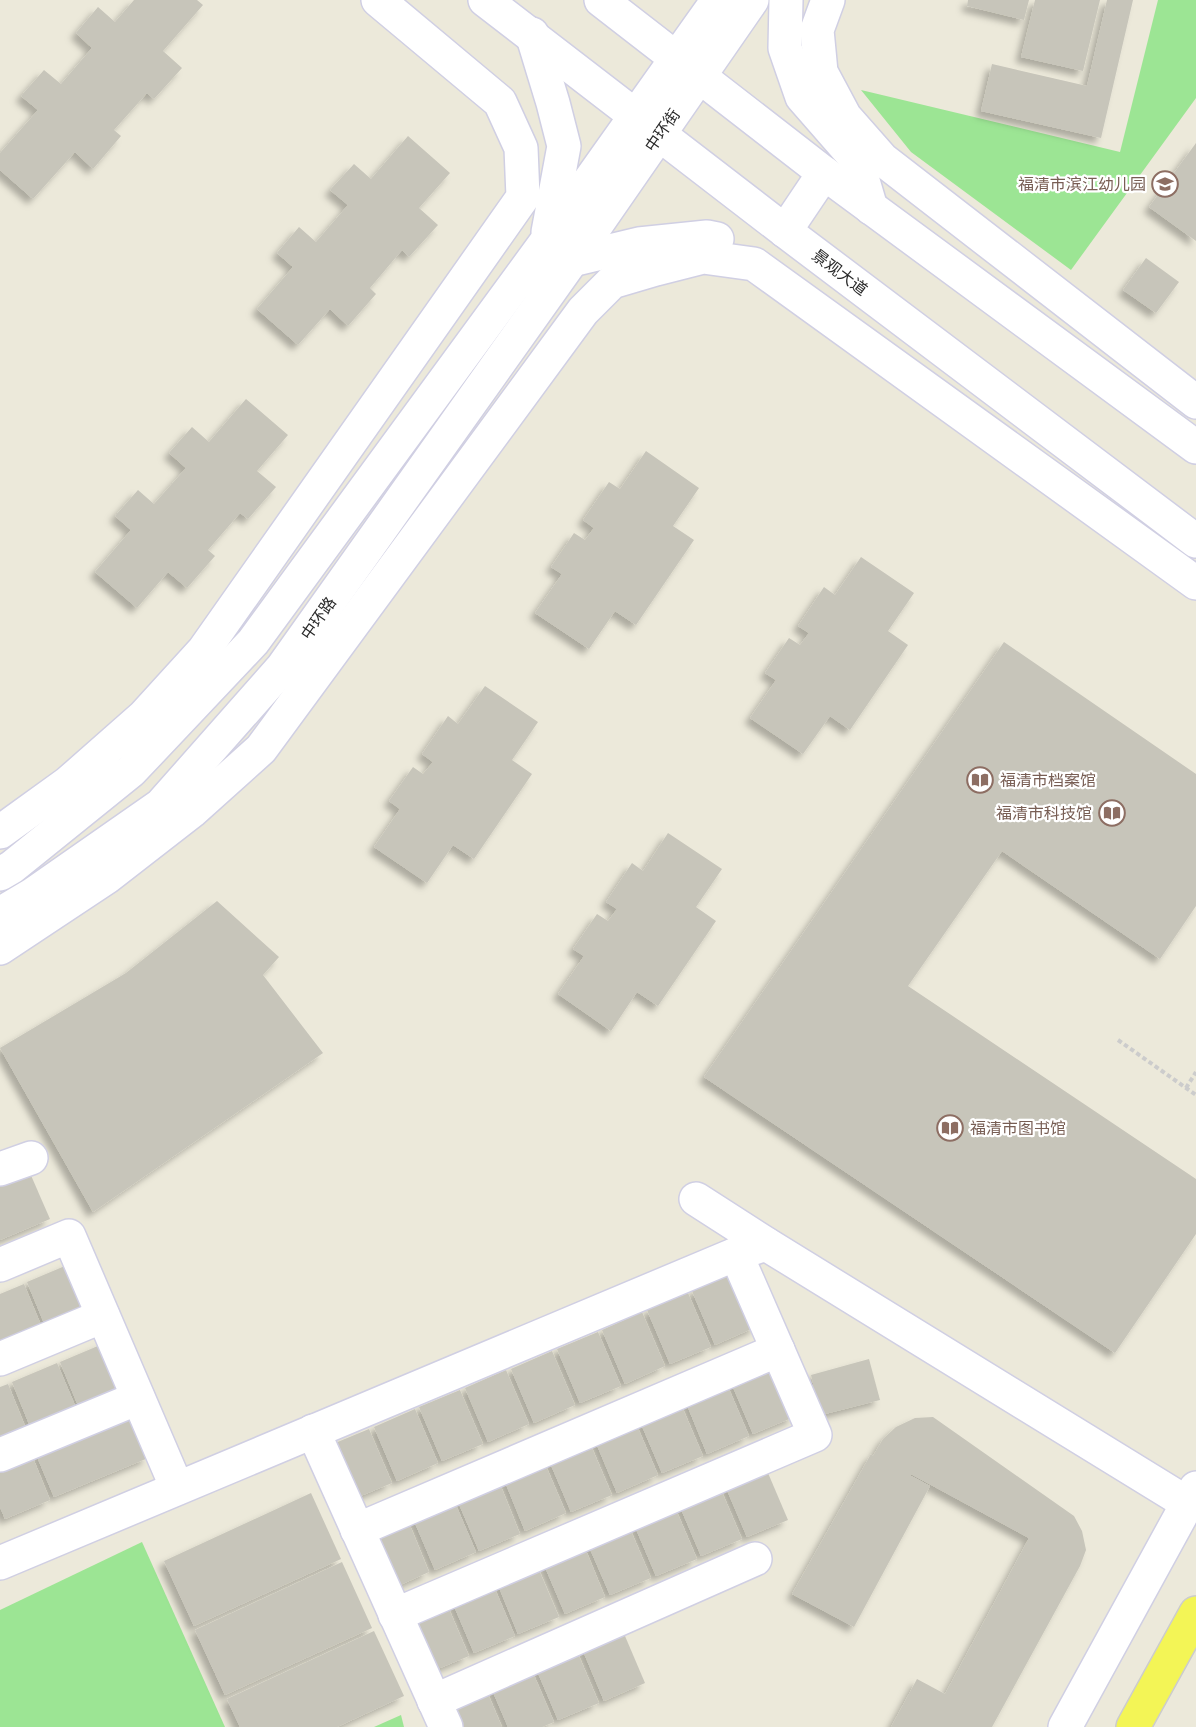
<svg xmlns="http://www.w3.org/2000/svg" width="1196" height="1727" viewBox="0 0 1196 1727" font-family="Mulish,'Noto Sans SC',sans-serif">
  <style>
    .green { fill: #9ce594 }
    .building { fill: #c7c5ba; filter: url(#shadow) }
    .lines { fill: none; stroke-linecap: round; stroke-linejoin: round }
    .minor-casing { stroke: #d0cfe3; stroke-width: 36 }
    .major-casing { stroke: #ccc; stroke-width: 36 }
    .path { stroke: #ccc; stroke-width: 4; stroke-dasharray: 4.5 3; stroke-linecap: butt }
    .minor { stroke: #fff; stroke-width: 33 }
    .major { stroke: #f3f556; stroke-width: 33 }
    .labels { text-anchor: middle; dominant-baseline: central; stroke-width: 4.5; stroke-linejoin: round; paint-order: stroke }
    .street-label { font-size: 16px; fill: #292929; stroke: #fff }
    .education-label { font-size: 16px; fill: #785e54; stroke: #fff; text-anchor: end }
  </style>
  <defs>
    <filter id="shadow"><feDropShadow dx="-5.5" dy="5.5" stdDeviation="3" flood-color="#0004"/></filter>
  </defs>
  <rect width="100%" height="100%" fill="#ece9da"/>
  <g class="green">
    <path d="M1158,0H1196V98L1071,270L911,152L861,90L1120,152Z"/>
    <path d="M142,1542L225,1727H0V1610Z"/>
    <path d="M401,1715L404,1727H374Z"/>
  </g>
  <g class="building">
    <path d="M134,0H197L203,5L163,51L182,68L154,99L147,93L114,130L121,136L93,169L75,152L33,199L0,170V153L38,110L21,96L44,70L61,84L92,48L76,33L98,7L115,22Z"/>
    <path d="M968,0H1029L1024,20L967,6Z"/>
    <path d="M1035,0H1100L1083,71L1021,57Z"/>
    <path d="M1107,0H1133L1101,138L981,111L992,64L1087,86Z"/>
    <path d="M408,136L450,173L419,208L438,225L409,257L402,250L370,288L376,294L348,326L330,309L298,345L257,309L293,267L277,253L299,227L316,242L348,205L330,190L354,164L371,179Z"/>
    <path d="M1196,143V241L1149,207Z"/>
    <path d="M1146,258L1179,282L1156,313L1123,290Z"/>
    <path d="M246,399L288,435L257,471L276,487L248,519L240,513L208,550L215,556L187,588L168,572L137,608L95,572L131,530L115,516L138,490L154,504L186,468L169,453L192,427L209,442Z"/>
    <path d="M646,451L699,488L673,526L694,540L636,625L615,611L589,649L535,613L562,574L551,567L574,533L585,540L594,528L583,520L609,482L620,489Z"/>
    <path d="M861,557L914,593L888,631L908,645L850,730L830,716L803,754L750,718L776,680L765,673L789,638L800,645L809,633L798,626L824,587L835,595Z"/>
    <path d="M1004,642L1196,774V906L1160,959L1002,851L908,986L1196,1179V1234L1115,1353L704,1077Z"/>
    <path d="M485,686L538,722L512,760L532,774L474,859L453,845L427,883L374,847L400,809L389,801L413,767L423,774L433,762L422,754L448,716L458,724Z"/>
    <path d="M668,833L722,869L696,907L716,921L658,1006L637,992L611,1031L558,994L584,956L573,949L597,914L608,921L617,909L606,902L632,863L643,871Z"/>
    <path d="M217,901L279,957L263,975L323,1053L93,1212L0,1048L126,973Z"/>
    <path d="M26,1164L50,1219L0,1240V1175Z"/>
    <path d="M72,1263L92,1310L46,1328L27,1282Z"/>
    <path d="M734,1273L756,1327L715,1345L692,1291Z"/>
    <path d="M24,1284L43,1330L0,1348V1294Z"/>
    <path d="M688,1293L711,1347L670,1364L647,1310Z"/>
    <path d="M642,1312L665,1366L625,1384L602,1330Z"/>
    <path d="M598,1332L621,1386L580,1403L557,1349Z"/>
    <path d="M105,1343L125,1390L79,1408L60,1362Z"/>
    <path d="M552,1351L575,1405L534,1423L511,1369Z"/>
    <path d="M869,1359L880,1400L821,1415L811,1375Z"/>
    <path d="M57,1363L77,1410L31,1429L12,1382Z"/>
    <path d="M771,1363L794,1417L753,1434L730,1380Z"/>
    <path d="M506,1370L529,1424L488,1442L465,1388Z"/>
    <path d="M726,1382L749,1436L707,1454L685,1400Z"/>
    <path d="M8,1384L27,1431L0,1442V1387Z"/>
    <path d="M460,1390L483,1444L442,1461L419,1407Z"/>
    <path d="M680,1402L703,1456L662,1473L639,1419Z"/>
    <path d="M415,1409L438,1463L397,1481L374,1427Z"/>
    <path d="M130,1413L148,1458L54,1497L35,1452Z"/>
    <path d="M933,1417L1074,1516L1082,1531L1086,1550L1080,1566L992,1727H891L917,1679L945,1694L1029,1538L911,1474V1476L930,1486L854,1627L792,1594L871,1454L873,1456L883,1439L896,1427L915,1418Z"/>
    <path d="M635,1421L658,1475L617,1493L594,1438Z"/>
    <path d="M369,1429L392,1483L351,1500L328,1446Z"/>
    <path d="M589,1441L612,1495L571,1512L548,1458Z"/>
    <path d="M31,1453L50,1500L5,1519L0,1507V1466Z"/>
    <path d="M543,1459L566,1513L525,1531L503,1477Z"/>
    <path d="M765,1466L788,1520L747,1537L724,1483Z"/>
    <path d="M498,1479L520,1534L479,1551L456,1497Z"/>
    <path d="M719,1485L742,1539L701,1556L678,1502Z"/>
    <path d="M311,1493L341,1559L194,1626L164,1561Z"/>
    <path d="M453,1498L476,1552L435,1570L412,1516Z"/>
    <path d="M674,1505L697,1559L656,1576L633,1522Z"/>
    <path d="M407,1518L429,1572L389,1590L366,1536Z"/>
    <path d="M628,1524L651,1578L610,1595L587,1542Z"/>
    <path d="M583,1543L605,1597L565,1614L542,1560Z"/>
    <path d="M342,1562L372,1628L225,1695L195,1630Z"/>
    <path d="M536,1563L559,1617L518,1634L496,1580Z"/>
    <path d="M492,1582L515,1636L474,1653L451,1599Z"/>
    <path d="M446,1602L469,1656L428,1673L405,1619Z"/>
    <path d="M622,1629L645,1683L604,1701L581,1646Z"/>
    <path d="M374,1631L404,1696L337,1727H240L227,1699Z"/>
    <path d="M576,1649L599,1703L558,1720L535,1666Z"/>
    <path d="M531,1668L554,1722L542,1727H508L490,1685Z"/>
    <path d="M485,1687L502,1727H453L444,1705Z"/>
  </g>
  <g class="lines">
    <g class="minor-casing">
      <g id="minor">
        <path d="M485,0L785,231L1196,541"/>
        <path d="M601,0L824,173L1196,447"/>
        <path d="M786,0L785,48L802,97L857,160L871,208"/>
        <path d="M828,0L817,30L821,72L845,117L882,159L1196,402"/>
        <path d="M532,34L553,103L564,146L548,232"/>
        <path d="M785,231L824,173"/>
        <path d="M572,260L639,244L707,237L717,239"/>
        <path d="M0,832L68,783L143,717L204,650L523,197L521,148L500,102L378,0"/>
        <path d="M0,874L12,867L131,771L253,642L546,242L718,0"/>
        <path d="M0,914L32,895L161,805L282,668L572,260L752,0"/>
        <path d="M0,948L107,877L192,811L261,749L583,311L612,282L656,269L703,257L754,264L1196,583"/>
        <path d="M0,1169L31,1158"/>
        <path d="M696,1199L766,1244L1187,1503"/>
        <path d="M0,1265L69,1236L177,1488"/>
        <path d="M0,1359L103,1316"/>
        <path d="M313,1431L446,1727"/>
        <path d="M0,1455L138,1398"/>
        <path d="M357,1530L778,1350"/>
        <path d="M0,1563L736,1254L766,1244"/>
        <path d="M395,1615L815,1435L736,1254"/>
        <path d="M434,1701L755,1559"/>
        <path d="M1065,1727L1196,1488"/>
      </g>
    </g>
    <g class="major-casing">
      <path id="major" d="M1133,1727L1196,1613"/>
    </g>
    <g class="path">
      <path d="M1118,1040L1196,1095"/>
      <path d="M1186,1088L1196,1072"/>
    </g>
    <use href="#minor" class="minor"/>
    <use href="#major" class="major"/>
  </g>
  <defs>
    <g id="school-ring" transform="scale(1.35)"><circle r="9.5" fill="#fff" stroke="#8d6e63" stroke-width="1.5"/><path d="M0-5L7-2L0 1L-7-2ZM-4 1L0 2.5L4 1V4Q0 6-4 4Z" fill="#8d6e63"/></g>
    <g id="library-ring" transform="scale(1.35)"><circle r="9.5" fill="#fff" stroke="#8d6e63" stroke-width="1.5"/><path d="M-6-4Q-3-5.5-.7-3.5V5Q-3 3-6 4ZM6-4Q3-5.5 .7-3.5V5Q3 3 6 4Z" fill="#8d6e63"/></g>
  </defs>
  <g fill-rule="evenodd">
    <use href="#school-ring" x="1165" y="184"/>
    <use href="#library-ring" x="980" y="780"/>
    <use href="#library-ring" x="1112" y="813"/>
    <use href="#library-ring" x="950" y="1128"/>
  </g>
  <g class="labels">
    <g class="street-label">
      <text transform="translate(662 130) rotate(-55)">中环街</text>
      <text transform="translate(840 272) rotate(37)">景观大道</text>
      <text transform="translate(318 618) rotate(-55)">中环路</text>
    </g>
    <g class="education-label">
      <text x="1146" y="184">福清市滨江幼儿园</text>
      <text x="1000" y="780" text-anchor="start">福清市档案馆</text>
      <text x="1092" y="813">福清市科技馆</text>
      <text x="970" y="1128" text-anchor="start">福清市图书馆</text>
    </g>
  </g>
</svg>
